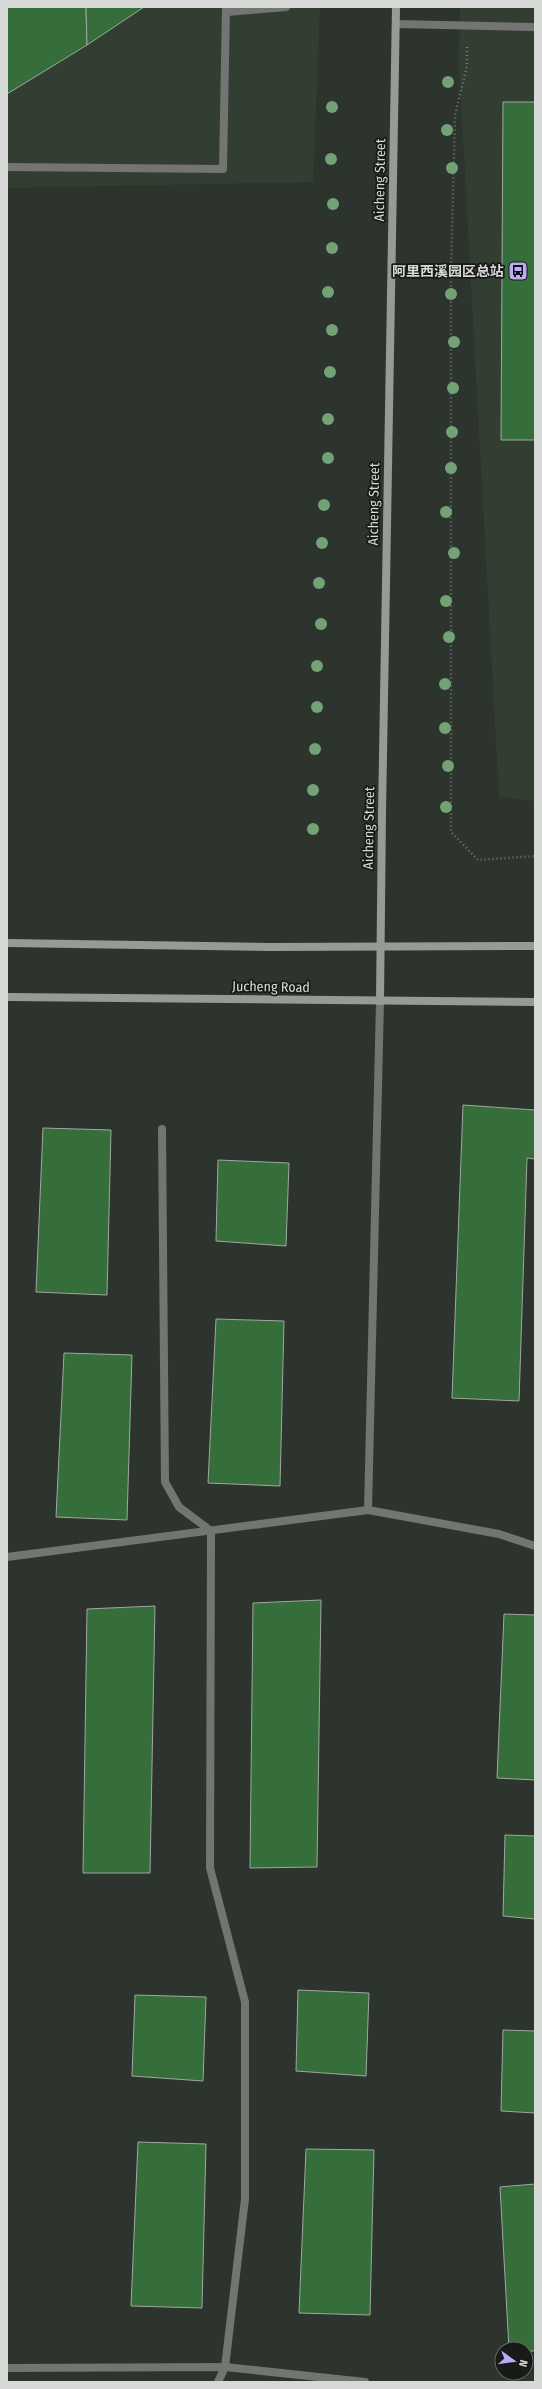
<svg xmlns="http://www.w3.org/2000/svg" width="542" height="2389" viewBox="0 0 542 2389" font-family="'Fira Sans Condensed','Noto Sans SC',sans-serif">
  <style>
    .built { fill: #333e33 }
    .building { fill: #356e3b; stroke: #a0a8a0 }
    .lines { fill: none; stroke-linecap: round; stroke-linejoin: round }
    .path { stroke: #737873; stroke-width: 2.5; stroke-dasharray: 1 3; stroke-linecap: butt }
    .lane { stroke: #727572; stroke-width: 8 }
    .street { stroke: #727572; stroke-width: 8 }
    .secondary { stroke: #969b96; stroke-width: 8 }
    .tree { fill: #72a275 }
    .labels { text-anchor: middle; dominant-baseline: central; stroke-width: 3.5; stroke-linejoin: round; paint-order: stroke }
    .street-label { font-size: 14px; fill: #d6d9d6; stroke: #171a17 }
    .poi-label { font-size: 14px; font-weight: bold; fill: #d6d9d6; stroke: #171a17; text-anchor: end }
  </style>
  <rect width="100%" height="100%" fill="#2d332d"/>
  <g class="built">
    <path d="M7,7H320L313,182L7,188Z"/>
    <path d="M460,7H535V801L499,797L459,64Z"/>
  </g>
  <g class="building">
    <path d="M7,7H86L87,45L7,94Z"/>
    <path d="M86,7H144L87,45Z"/>
    <path d="M503,102H535V440H501Z"/>
    <path d="M463,1105L535,1110V1159L527,1158L519,1401L452,1398Z"/>
    <path d="M43,1128L111,1130L107,1295L36,1292Z"/>
    <path d="M218,1160L289,1163L286,1246L216,1241Z"/>
    <path d="M216,1319L284,1321L280,1486L208,1483Z"/>
    <path d="M64,1353L132,1355L127,1520L56,1517Z"/>
    <path d="M321,1600L317,1867L250,1868L253,1603Z"/>
    <path d="M155,1606L150,1873H83L87,1609Z"/>
    <path d="M504,1614L535,1615V1780L497,1778Z"/>
    <path d="M505,1835L535,1836V1919L503,1916Z"/>
    <path d="M298,1990L369,1993L366,2076L296,2071Z"/>
    <path d="M135,1995L206,1997L203,2081L132,2076Z"/>
    <path d="M503,2030L535,2031V2113L501,2111Z"/>
    <path d="M138,2142L206,2144L202,2308L131,2306Z"/>
    <path d="M306,2149L374,2150L370,2315L299,2313Z"/>
    <path d="M535,2184V2351H526V2349H509L500,2187Z"/>
  </g>
  <g class="lines">
    <path class="path" d="M467,47V66L455,115L451,272V832L478,860L535,856"/>
    <g class="lane">
      <path d="M227,12L286,7"/>
      <path d="M396,24L535,27"/>
      <path d="M7,167L223,169L226,7"/>
    </g>
    <g class="street">
      <path d="M380,1001L368,1510L499,1534L535,1546"/>
      <path d="M162,1129L165,1482L179,1507L211,1531L210,1868L245,2002V2199L225,2367L218,2382"/>
      <path d="M7,1557L368,1510"/>
      <path d="M7,2368L225,2367L365,2382"/>
    </g>
    <g class="secondary">
      <path d="M7,943L270,947L535,946"/>
      <path d="M7,997L535,1002"/>
      <path d="M380,1001L382,813L396,7"/>
    </g>
  </g>
  <g class="tree">
    <circle cx="448" cy="82" r="6"/>
    <circle cx="332" cy="107" r="6"/>
    <circle cx="447" cy="130" r="6"/>
    <circle cx="331" cy="159" r="6"/>
    <circle cx="452" cy="168" r="6"/>
    <circle cx="333" cy="204" r="6"/>
    <circle cx="332" cy="248" r="6"/>
    <circle cx="328" cy="292" r="6"/>
    <circle cx="451" cy="294" r="6"/>
    <circle cx="332" cy="330" r="6"/>
    <circle cx="454" cy="342" r="6"/>
    <circle cx="330" cy="372" r="6"/>
    <circle cx="453" cy="388" r="6"/>
    <circle cx="328" cy="419" r="6"/>
    <circle cx="452" cy="432" r="6"/>
    <circle cx="328" cy="458" r="6"/>
    <circle cx="451" cy="468" r="6"/>
    <circle cx="324" cy="505" r="6"/>
    <circle cx="446" cy="512" r="6"/>
    <circle cx="322" cy="543" r="6"/>
    <circle cx="454" cy="553" r="6"/>
    <circle cx="319" cy="583" r="6"/>
    <circle cx="446" cy="601" r="6"/>
    <circle cx="321" cy="624" r="6"/>
    <circle cx="449" cy="637" r="6"/>
    <circle cx="317" cy="666" r="6"/>
    <circle cx="445" cy="684" r="6"/>
    <circle cx="317" cy="707" r="6"/>
    <circle cx="445" cy="728" r="6"/>
    <circle cx="315" cy="749" r="6"/>
    <circle cx="448" cy="766" r="6"/>
    <circle cx="313" cy="790" r="6"/>
    <circle cx="446" cy="807" r="6"/>
    <circle cx="313" cy="829" r="6"/>
  </g>
  <defs>
    <g id="bus-square" transform="scale(1)"><rect x="-9" y="-9" width="18" height="18" rx="4" fill="#bda9f5" stroke="#171a17"/><path d="M-5-6H5V4H4V6H2V4H-2V6H-4V4H-5ZM-3.5-4V0h7V-4ZM-3.5 1.2v1.5H-2V1.2ZM2 1.2v1.5H3.5V1.2Z" fill="#111"/></g>
  </defs>
  <g fill-rule="evenodd">
    <use href="#bus-square" x="518" y="271"/>
  </g>
  <g class="labels">
    <g class="street-label">
      <text transform="translate(380 180) rotate(-89)">Aicheng Street</text>
      <text transform="translate(374 504) rotate(-89)">Aicheng Street</text>
      <text transform="translate(369 828) rotate(-89)">Aicheng Street</text>
      <text transform="translate(271 987) rotate(1)">Jucheng Road</text>
    </g>
    <g class="poi-label">
      <text x="504" y="271">阿里西溪园区总站</text>
    </g>
  </g>
  <rect width="542" height="2389" fill="none" stroke="#d6d9d6" stroke-width="16"/>
  <g transform="translate(514 2361) rotate(104)"><circle r="19" fill="#171a17" stroke="#636663"/>
  <path d="M0-3L7 15L0 10L-7 15Z" fill="#bda9f5"/>
  <text y="-6" font-size="11" font-weight="bold" text-anchor="middle" fill="#d6d9d6">N</text>
  </g>
</svg>
